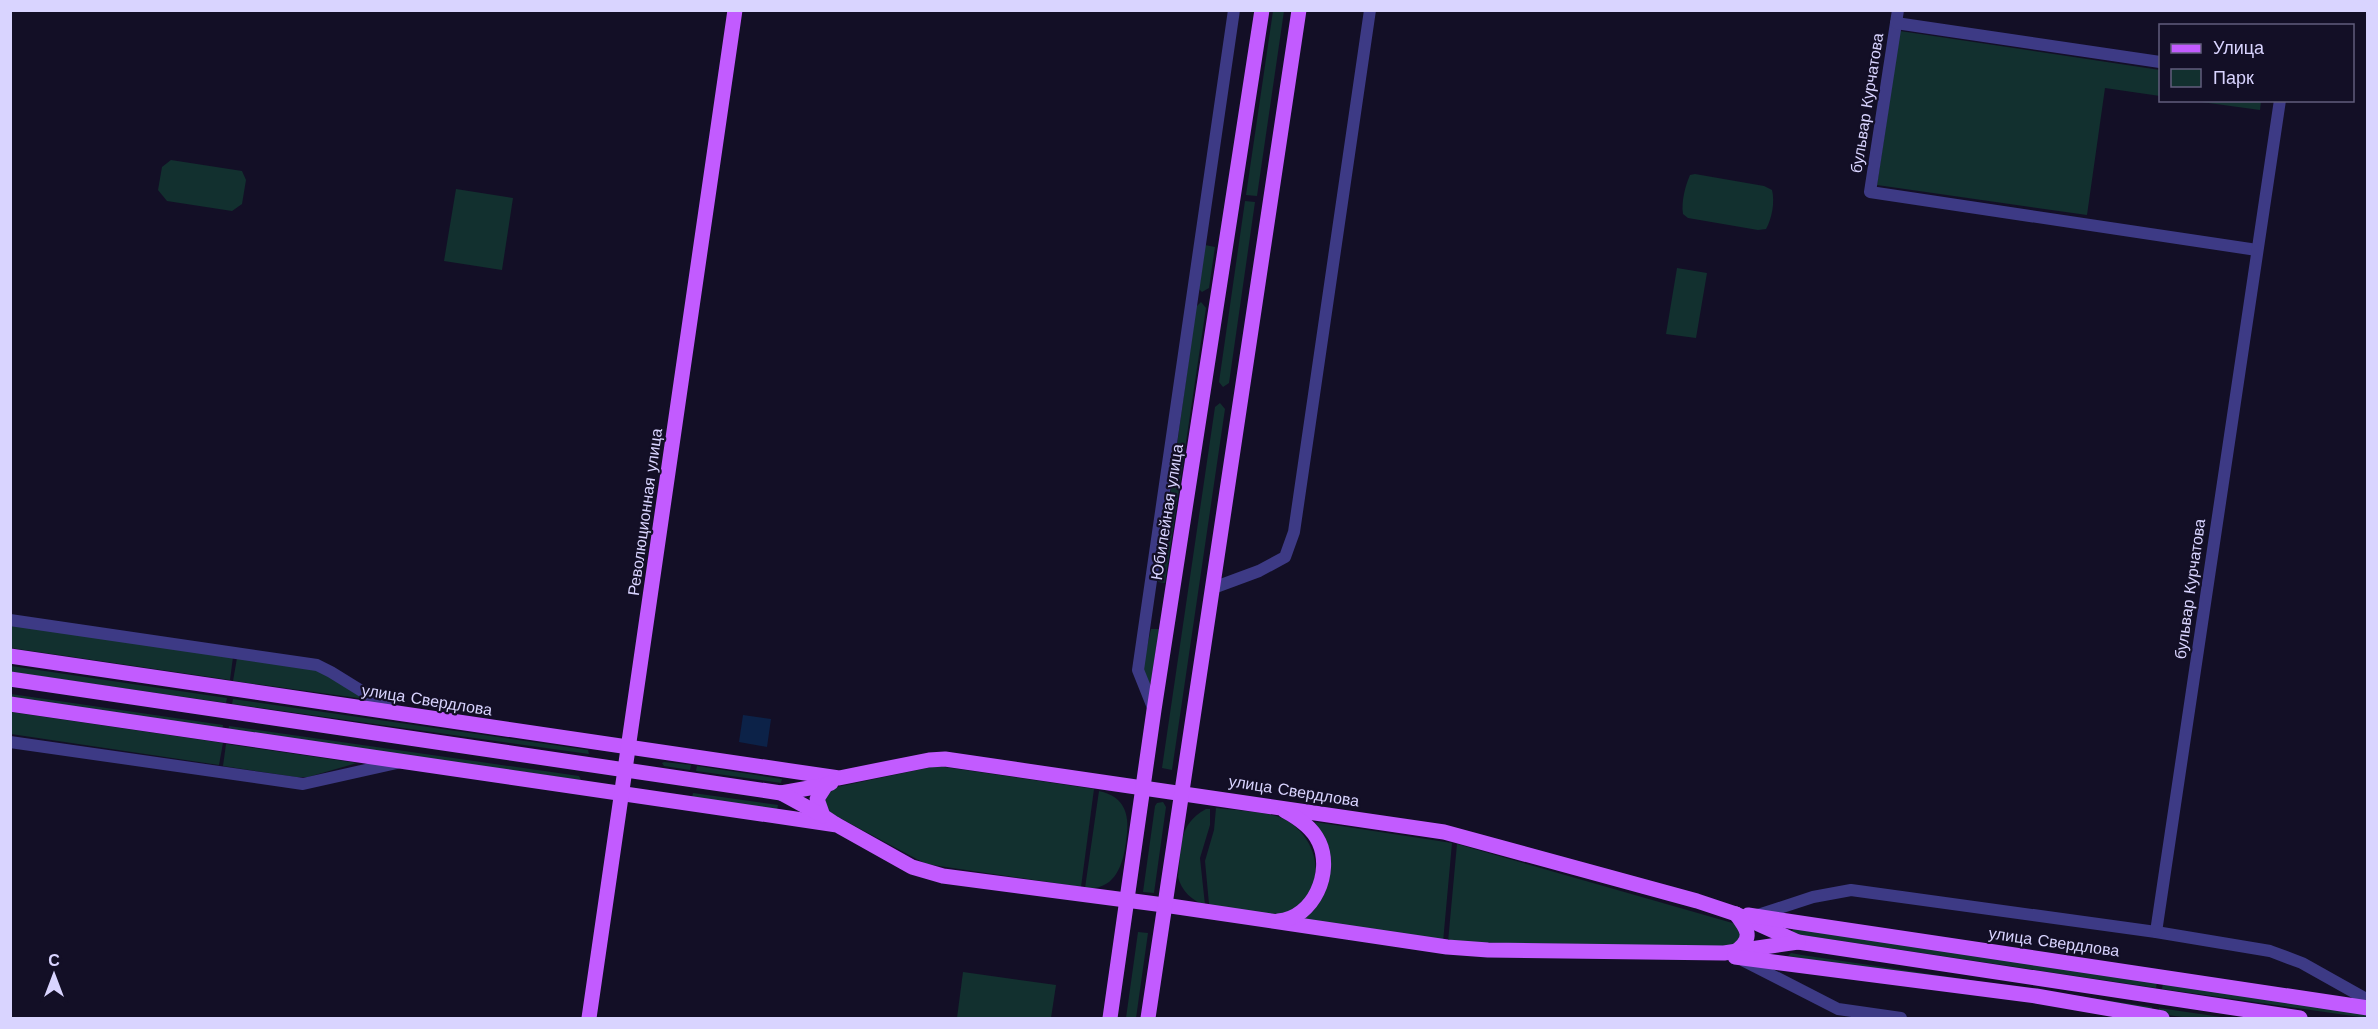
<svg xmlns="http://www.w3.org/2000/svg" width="2378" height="1029" viewBox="0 0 2378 1029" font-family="'Work Sans',sans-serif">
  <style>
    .green { fill: #12302f }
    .water { fill: #0c2248 }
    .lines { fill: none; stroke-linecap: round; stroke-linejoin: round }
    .minor { stroke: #3d3a85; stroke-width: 12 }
    .major { stroke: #c25bff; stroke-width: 15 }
    .labels { text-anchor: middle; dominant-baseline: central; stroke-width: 4.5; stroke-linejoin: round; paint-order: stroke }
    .street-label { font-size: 16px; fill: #d9d4ff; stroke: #130f26 }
  </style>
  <rect width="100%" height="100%" fill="#130f26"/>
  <g class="green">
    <path d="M1273,11H1284L1257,196L1246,195Z"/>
    <path d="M1900,31L2160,70V96L2105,88L2087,215L1877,185Z"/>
    <path d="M2194,101H2261L2260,110Z"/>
    <path d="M171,160L242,171L246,180L242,204L232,211L167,201L158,190L162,167Z"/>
    <path d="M1695,174L1764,186L1772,190C1775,202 1772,218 1766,229L1758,230L1688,218L1683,214C1681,203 1685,186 1690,175Z"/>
    <path d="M456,189L513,198L502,270L444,261Z"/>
    <path d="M1245,201L1255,202L1229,383L1223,387L1219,382Z"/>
    <path d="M1205,245L1215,247L1209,288L1202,292L1199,289Z"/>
    <path d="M1677,268L1707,273L1696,338L1666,334Z"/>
    <path d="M1201,302L1206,308L1165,583L1158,582L1196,307Z"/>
    <path d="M1220,403L1225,409L1172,770L1162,768L1215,407Z"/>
    <path d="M11,625L233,657L230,680L11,648Z"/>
    <path d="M1151,629H1159L1151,682L1149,684L1142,670Z"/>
    <path d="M237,658L306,667L322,672L365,699L233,681Z"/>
    <path d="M11,666L227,698L226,703L11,672Z"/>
    <path d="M11,694L223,725L222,730L11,699Z"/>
    <path d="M233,699L588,750L589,754L232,704Z"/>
    <path d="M11,712L223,743L219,765L11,734Z"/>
    <path d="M229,726L579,776L581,780L228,731Z"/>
    <path d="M226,744L357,763L308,777H296L223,766Z"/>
    <path d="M664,762L691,765L690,770L664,766L662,763Z"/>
    <path d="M697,766L782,779L781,783L696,771Z"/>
    <path d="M937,766L1094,789L1081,887L926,864L823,809L827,789Z"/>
    <path d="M1099,791C1127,797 1130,817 1126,842C1123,865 1115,891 1085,888Z"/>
    <path d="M693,793L778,805L777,810L692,798Z"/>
    <path d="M1163,802L1166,807L1154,893L1143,892L1155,806L1157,803Z"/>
    <path d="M1216,808C1232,810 1271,812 1284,819C1320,838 1330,890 1289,911C1286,912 1281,916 1277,917C1267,919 1225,912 1212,910L1209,904L1205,861L1214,830Z"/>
    <path d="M1206,809H1210V825L1200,858L1205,905C1192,901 1181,890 1178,877C1182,847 1177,825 1206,809Z"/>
    <path d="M1315,822L1452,843L1443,942L1297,922L1330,862L1329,848Z"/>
    <path d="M1457,844L1736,924L1743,932L1733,947L1448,942Z"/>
    <path d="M1794,928L2157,982L2156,988L1795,934L1792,931Z"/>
    <path d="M1138,932L1148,933L1136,1018H1126Z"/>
    <path d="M1791,953L1802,955L2152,1007L2151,1013L1788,956Z"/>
    <path d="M963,972L1056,985L1051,1018H957Z"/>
    <path d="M2163,983L2367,1012V1018L2162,989Z"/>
    <path d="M2159,1008L2228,1018H2190L2159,1014Z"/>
  </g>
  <path class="water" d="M743,715L771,719L767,747L739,742Z"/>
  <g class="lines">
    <g class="minor">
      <path d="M1898,10L1870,192L2257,250"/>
      <path d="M1896,23L2160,62"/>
      <path d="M1213,588L1259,571L1285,557L1294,532L1370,10"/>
      <path d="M10,620L317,665L331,672L394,711"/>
      <path d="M1154,710L1138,670L1234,10"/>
      <path d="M10,742L303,784L397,763"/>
      <path d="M1758,915L1813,897L1851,890L2156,932L2270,951L2302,963L2368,1000"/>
      <path d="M2156,932L2280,100"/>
      <path d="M1744,961L1838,1009L1901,1018"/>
    </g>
    <g class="major">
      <path d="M10,656L839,778L929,760L945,759L1444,832L1697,901L1736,914L1798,942L2300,1018"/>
      <path d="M10,679L781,793L826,785"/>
      <path d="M10,704L837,825L912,867L943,876L1164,905L1447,947L1488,950L1724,953L1798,942"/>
      <path d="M831,783L826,785L817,799L823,816L835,824"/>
      <path d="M781,793L823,816"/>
      <path d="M1748,915L2368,1008"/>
      <path d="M1278,921C1314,918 1333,872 1319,842C1312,827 1298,818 1285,811"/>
      <path d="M1735,952C1754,938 1748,930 1736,914"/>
      <path d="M1735,957L2036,996L2162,1018"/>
      <path d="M589,1018L735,10"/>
      <path d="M1110,1018L1154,710L1262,10"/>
      <path d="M1148,1018L1299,10"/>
    </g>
  </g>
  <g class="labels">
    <g class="street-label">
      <text transform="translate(1867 103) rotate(-81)">бульвар Курчатова</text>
      <text transform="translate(645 512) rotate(-82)">Революционная улица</text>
      <text transform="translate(1167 512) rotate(-81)">Юбилейная улица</text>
      <text transform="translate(2190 589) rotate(-82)">бульвар Курчатова</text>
      <text transform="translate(427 700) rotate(9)">улица Свердлова</text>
      <text transform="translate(1294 791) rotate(9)">улица Свердлова</text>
      <text transform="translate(2054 942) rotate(8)">улица Свердлова</text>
    </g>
  </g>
  <rect width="2378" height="1029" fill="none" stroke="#d9d4ff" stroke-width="24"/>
  <rect x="2159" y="24" width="195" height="78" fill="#130f26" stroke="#625e7d" stroke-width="1.5"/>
  <rect x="2171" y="44" width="30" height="9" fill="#c25bff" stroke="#625e7d" stroke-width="1.5"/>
  <text x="2213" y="54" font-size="18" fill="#d9d4ff">Улица</text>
  <rect x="2171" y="69" width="30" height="18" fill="#12302f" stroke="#625e7d" stroke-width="1.5"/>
  <text x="2213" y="84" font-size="18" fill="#d9d4ff">Парк</text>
  <g transform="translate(54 975)" stroke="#130f26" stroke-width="4.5" paint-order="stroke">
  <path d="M0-4.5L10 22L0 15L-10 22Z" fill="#d9d4ff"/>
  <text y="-9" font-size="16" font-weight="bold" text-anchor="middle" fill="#d9d4ff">С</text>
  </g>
</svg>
